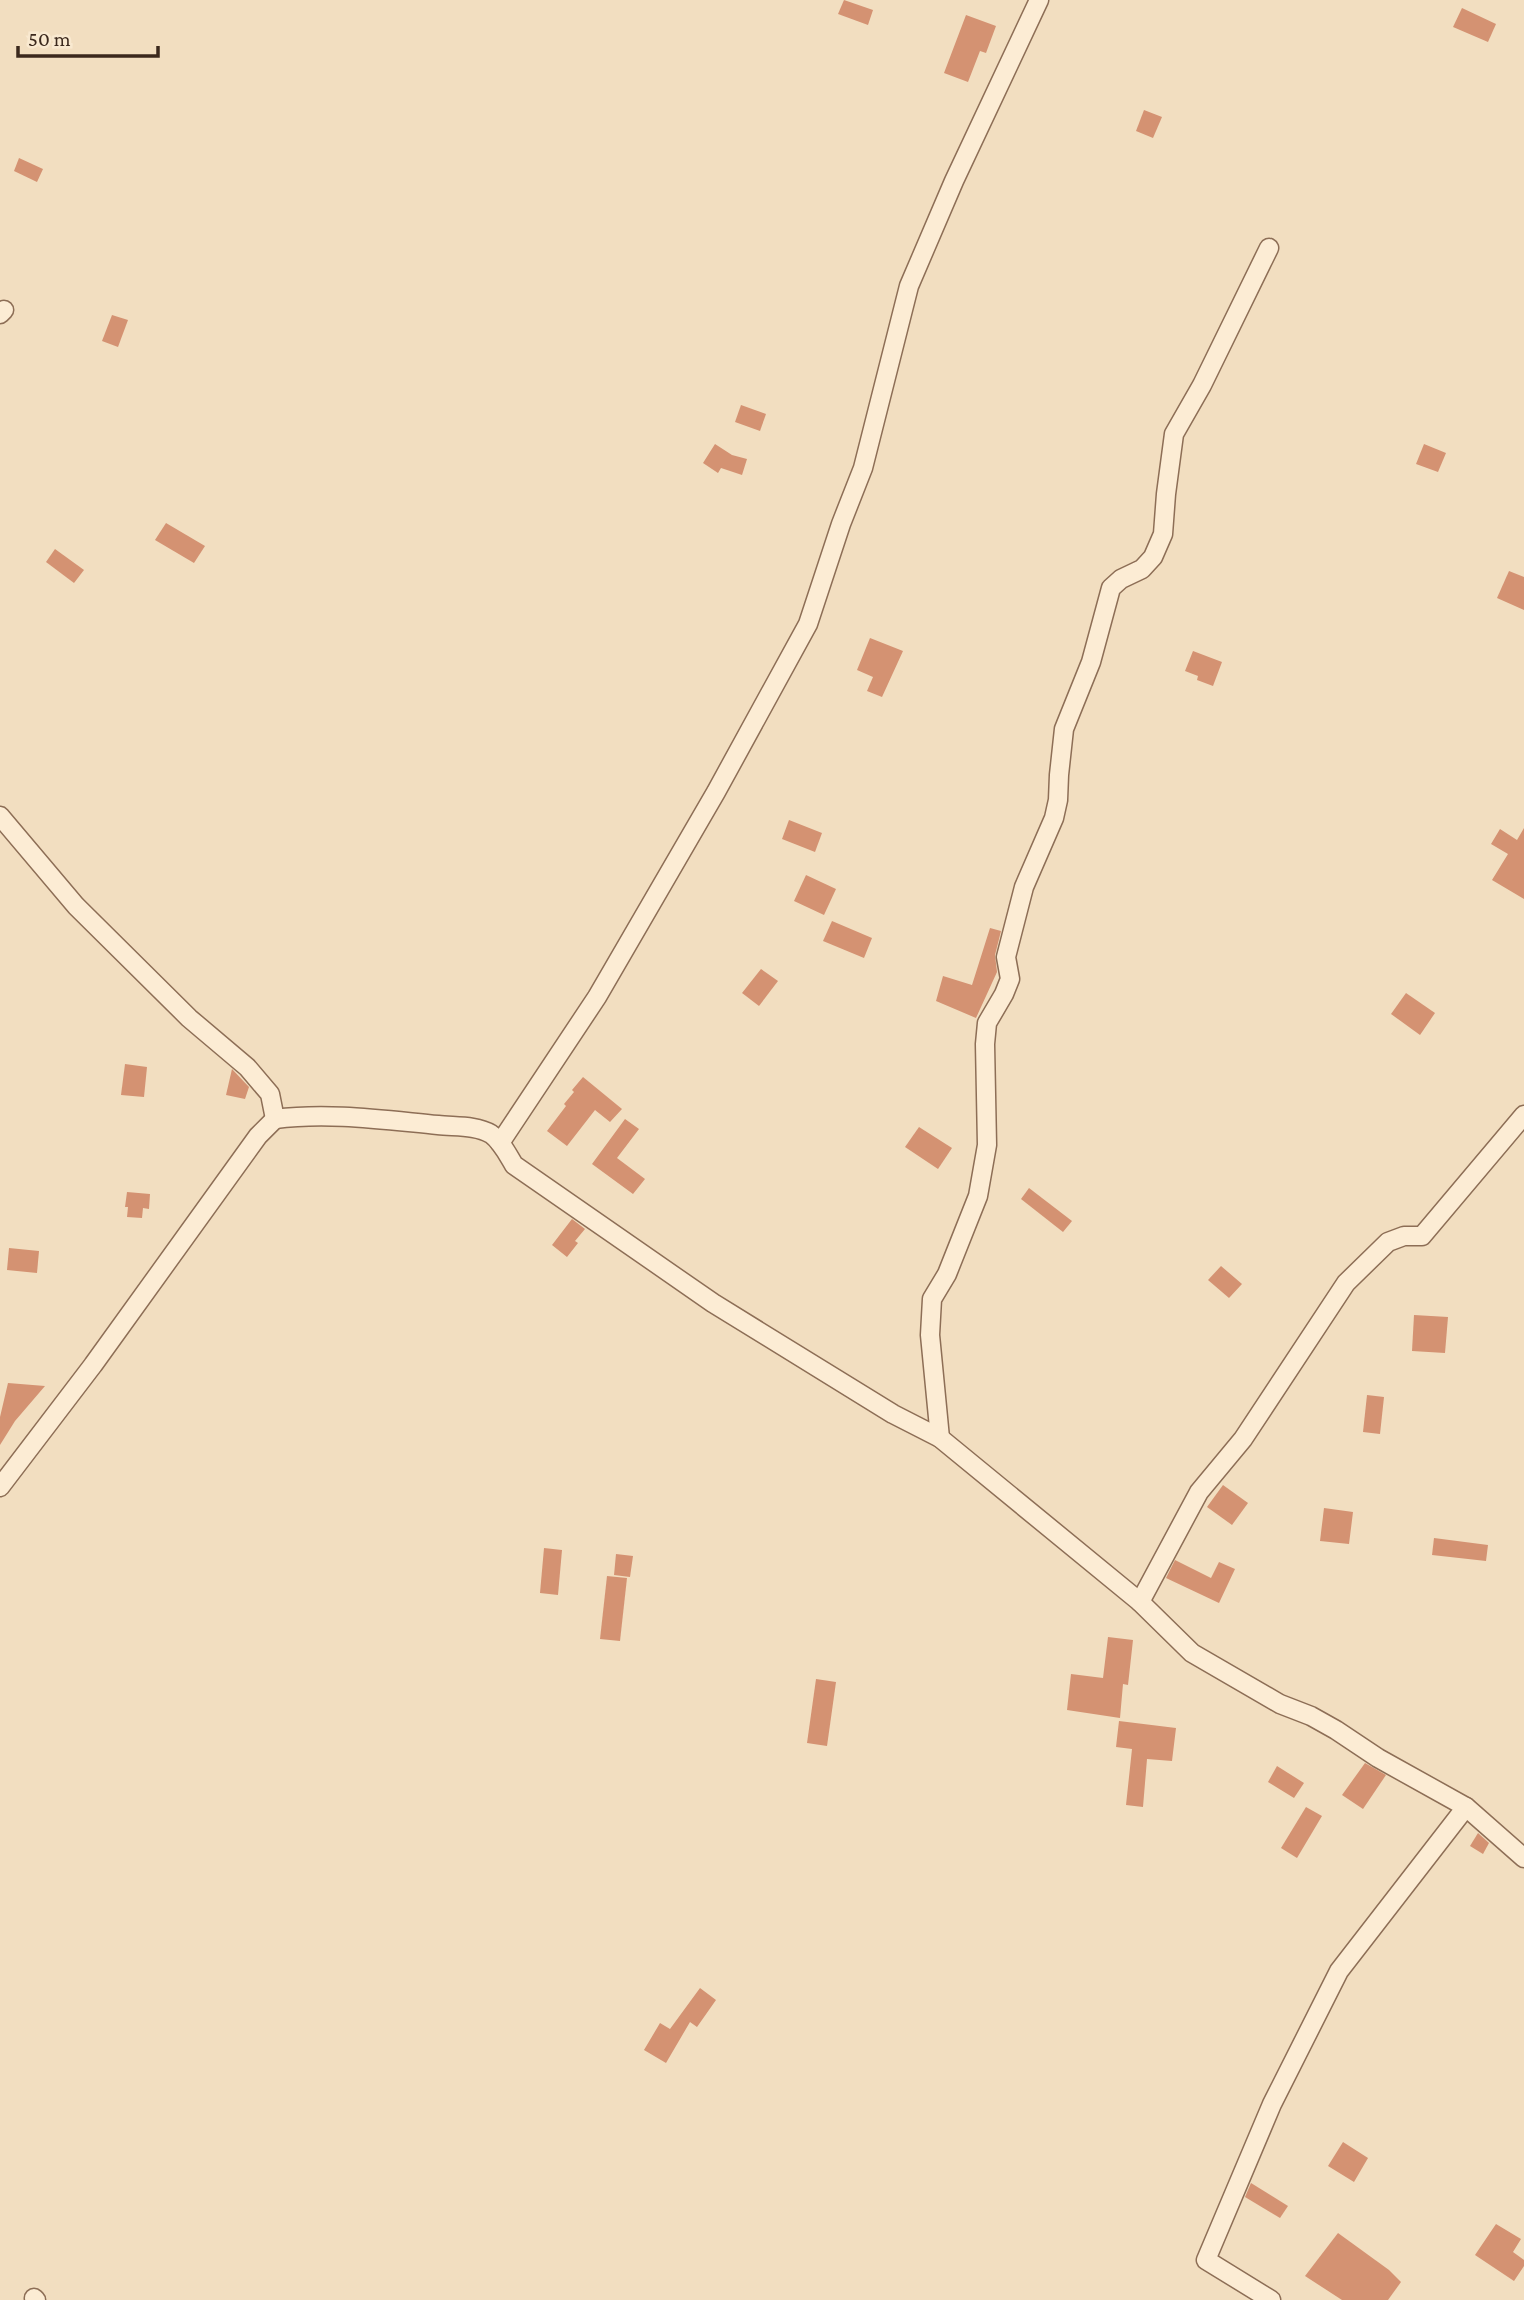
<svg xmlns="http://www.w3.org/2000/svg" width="1524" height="2300" viewBox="0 0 1524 2300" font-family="'Crimson Pro',serif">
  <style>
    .building { fill: #d49272 }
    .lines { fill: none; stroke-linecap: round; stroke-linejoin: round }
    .minor-casing { stroke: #8d6e56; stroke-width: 21 }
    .minor { stroke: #fcecd4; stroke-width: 18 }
  </style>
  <rect width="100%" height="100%" fill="#f2dec0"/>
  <g class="building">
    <path d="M844,0L873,10L868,25L838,14Z"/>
    <path d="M1462,8L1496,24L1488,42L1453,27Z"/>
    <path d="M966,15L996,26L986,53L980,51L968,82L944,73Z"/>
    <path d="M1144,110L1162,117L1153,138L1136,131Z"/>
    <path d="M19,158L43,169L37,182L14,171Z"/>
    <path d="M112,315L128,320L118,347L102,341Z"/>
    <path d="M741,405L766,414L760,431L735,422Z"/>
    <path d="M715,444L732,455L747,459L742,475L721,468L718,473L703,463Z"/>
    <path d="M1424,444L1446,453L1438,472L1416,464Z"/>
    <path d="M166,523L205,546L194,563L155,540Z"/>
    <path d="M55,549L84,570L74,583L46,562Z"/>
    <path d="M1509,571L1524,577V610L1497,598Z"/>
    <path d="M870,638L903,651L882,697L867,691L873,677L857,670Z"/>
    <path d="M1193,651L1222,662L1213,686L1197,680L1198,676L1185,671Z"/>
    <path d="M789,820L822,833L815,852L782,839Z"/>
    <path d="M1524,828V899L1492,880L1508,854L1491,844L1500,829L1517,840Z"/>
    <path d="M806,875L836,889L824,915L794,901Z"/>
    <path d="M832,921L872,938L864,958L823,941Z"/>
    <path d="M990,928L1001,931L995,955L997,972L976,1018L936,1001L943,976L972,985Z"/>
    <path d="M761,969L778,981L759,1006L742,993Z"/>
    <path d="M1406,993L1435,1013L1420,1035L1391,1014Z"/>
    <path d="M125,1064L147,1067L144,1097L121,1095Z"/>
    <path d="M232,1069L249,1087L245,1099L226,1095Z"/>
    <path d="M583,1077L622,1109L610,1122L595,1110L567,1146L547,1131L566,1106L564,1104L574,1092L572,1090Z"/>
    <path d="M625,1119L639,1129L617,1158L645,1179L633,1194L592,1164Z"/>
    <path d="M919,1127L952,1148L938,1169L905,1147Z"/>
    <path d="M1029,1188L1072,1221L1063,1232L1021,1199Z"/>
    <path d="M127,1192L150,1194L149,1209L143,1208L142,1218L127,1217L128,1207H125Z"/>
    <path d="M572,1219L585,1229L575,1241L578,1243L567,1257L552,1245Z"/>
    <path d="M9,1248L39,1251L37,1273L7,1270Z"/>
    <path d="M1221,1266L1242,1284L1229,1298L1208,1280Z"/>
    <path d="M1414,1315L1448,1317L1445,1353L1412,1351Z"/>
    <path d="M8,1383L45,1386L15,1421L0,1445V1417Z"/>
    <path d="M1367,1395L1384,1397L1380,1434L1363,1432Z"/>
    <path d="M1223,1485L1248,1503L1232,1525L1207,1507Z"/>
    <path d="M1324,1508L1353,1512L1349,1544L1320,1541Z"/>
    <path d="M1434,1538L1488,1545L1486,1561L1432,1555Z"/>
    <path d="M544,1548L562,1550L558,1595L540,1593Z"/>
    <path d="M616,1554L633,1556L630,1577L614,1575Z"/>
    <path d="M1175,1560L1211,1578L1219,1562L1235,1569L1219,1603L1166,1578Z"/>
    <path d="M607,1576L627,1578L620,1641L600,1639Z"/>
    <path d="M1108,1637L1133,1640L1128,1685L1123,1684L1120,1718L1067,1710L1071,1674L1103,1678Z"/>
    <path d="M816,1679L836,1682L827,1746L807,1743Z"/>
    <path d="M1119,1721L1176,1728L1172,1761L1147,1759L1143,1807L1126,1805L1132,1749L1116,1747Z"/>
    <path d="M1365,1763L1386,1775L1363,1809L1342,1795Z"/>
    <path d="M1277,1766L1304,1783L1294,1798L1268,1782Z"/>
    <path d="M1306,1807L1322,1816L1297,1858L1281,1848Z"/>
    <path d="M1478,1833L1489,1843L1483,1854L1470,1846Z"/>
    <path d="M700,1988L716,2000L697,2027L690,2022L666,2063L644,2050L660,2023L670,2029Z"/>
    <path d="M1343,2142L1368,2158L1354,2182L1328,2166Z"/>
    <path d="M1251,2183L1288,2206L1280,2218L1245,2197Z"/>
    <path d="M1496,2224L1521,2239L1513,2252L1524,2260V2266L1514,2281L1475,2255Z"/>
    <path d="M1338,2233L1389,2270L1401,2282L1388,2300H1342L1305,2276Z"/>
  </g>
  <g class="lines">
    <g class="minor-casing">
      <g id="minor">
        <path d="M0,314L4,310"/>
        <path d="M0,816L76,906L189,1018L247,1067L270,1094L275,1119C329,1112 384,1120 438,1125C454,1127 476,1125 491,1134C501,1141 508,1155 514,1165L713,1303L893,1414L940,1438L1140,1602L1192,1653L1280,1704L1311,1716L1336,1730L1378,1758L1466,1807L1524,1858"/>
        <path d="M500,1143L597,997L716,792L808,624L841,524L863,468L909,286L954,181L1039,0"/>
        <path d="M940,1438L930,1335L932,1299L947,1274L978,1196L987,1145L985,1044L987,1023L1004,994L1010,979L1006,957L1024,887L1054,818L1058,800L1059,775L1064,729L1091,662L1111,588L1121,579L1142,569L1153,557L1163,534L1166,494L1174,434L1202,385L1269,248"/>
        <path d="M0,1487L93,1365L258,1136L275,1119"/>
        <path d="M1140,1602L1199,1492L1243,1439L1346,1283L1388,1242L1404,1236H1422L1524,1115"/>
        <path d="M34,2298L36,2300"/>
        <path d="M1271,2300L1206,2260L1272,2104L1339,1971L1466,1807"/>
      </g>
    </g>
    <use href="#minor" class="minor"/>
  </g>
  <path d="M18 46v10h140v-10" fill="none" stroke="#3b281c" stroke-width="3.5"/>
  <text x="28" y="46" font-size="21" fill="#3b281c" stroke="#f9e9d0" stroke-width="5" paint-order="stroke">50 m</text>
</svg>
